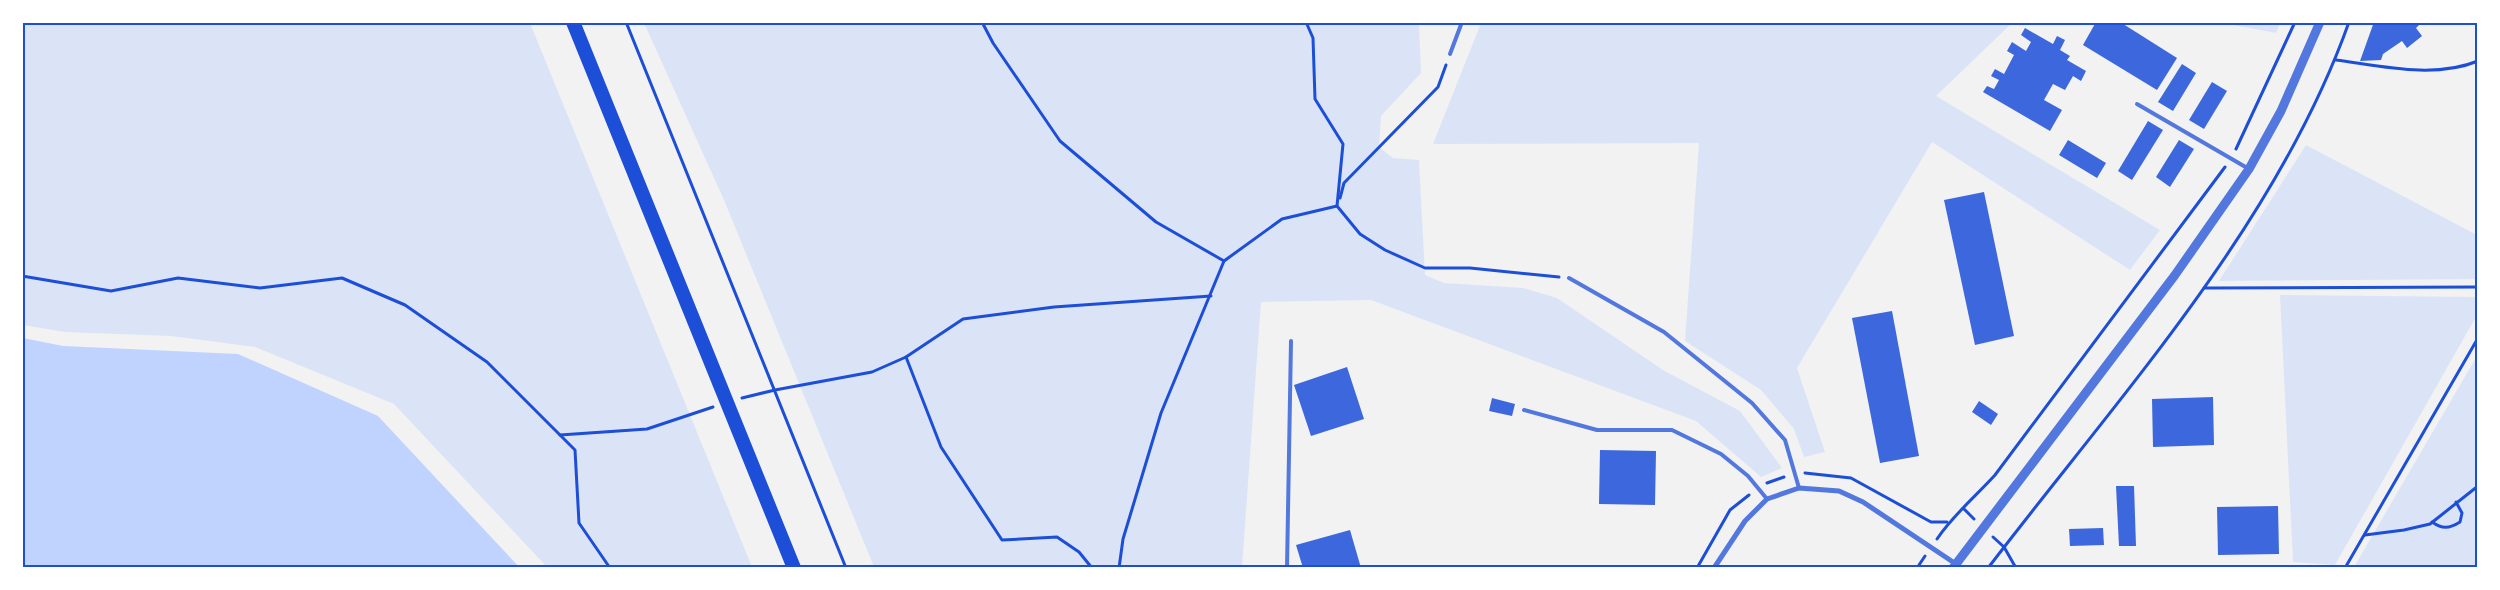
<svg xmlns="http://www.w3.org/2000/svg" width="2500" height="590" viewBox="0 0 2500 590" font-family="'Varela Round',sans-serif">
  <style>
    .green { fill: #dbe4f7 }
    .water { fill: #bfd3fe }
    .building { fill: #3d67dc }
    .lines { fill: none; stroke-linecap: round; stroke-linejoin: round }
    .path { stroke: #1d4ed8; stroke-width: 3 }
    .service { stroke: #5277de; stroke-width: 4 }
    .minor { stroke: #5277de; stroke-width: 5 }
    .tertiary { stroke: #5277de; stroke-width: 9 }
    .trunk { stroke: #1d4ed8; stroke-width: 14 }
    .neatline { fill: none; stroke: #1d4ed8; stroke-width: 2 }
  </style>
  <rect width="100%" height="100%" fill="#f2f2f2"/>
  <g class="green">
    <path d="M23,23H530L752,567H547L394,404L255,347L171,336L65,332L23,325Z"/>
    <path d="M644,23H1419L1421,73L1381,116L1379,147L1393,158L1419,160L1425,275L1444,283L1523,288L1557,298L1663,370L1740,411L1782,468L1761,477L1696,421L1371,300L1261,302L1242,567H874L724,200Z"/>
    <path d="M1481,23H2012L1936,96L2160,230L2130,270L1932,142L1797,368L1825,452L1804,457L1794,429L1761,390L1685,341L1699,143L1433,144Z"/>
    <path d="M2222,23H2280L2276,33Z"/>
    <path d="M2306,145L2477,235V279L2219,281Z"/>
    <path d="M2280,295L2477,297V315L2335,565L2293,562Z"/>
    <path d="M2477,356V567H2354Z"/>
  </g>
  <path class="water" d="M23,338L63,346L238,354L378,416L519,567H23Z"/>
  <g class="building">
    <path d="M2096,22H2120L2177,58L2157,90L2083,45Z"/>
    <path d="M2374,22H2422L2416,28L2422,36L2407,48L2402,41L2383,54L2381,60L2360,61Z"/>
    <path d="M2025,28L2053,44L2057,36L2065,40L2060,50L2070,56L2067,60L2086,71L2081,81L2073,76L2065,90L2053,84L2044,100L2062,110L2050,131L1983,92L1987,86L1994,89L1999,80L1991,76L1995,69L2004,74L2014,55L2007,51L2012,42L2026,51L2031,42L2021,35Z"/>
    <path d="M2182,64L2196,73L2173,111L2158,102Z"/>
    <path d="M2212,82L2227,91L2204,129L2189,120Z"/>
    <path d="M2148,121L2163,130L2132,180L2118,171Z"/>
    <path d="M2068,140L2106,163L2097,178L2059,155Z"/>
    <path d="M2179,140L2194,149L2170,187L2156,177Z"/>
    <path d="M1984,192L2014,336L1975,345L1944,200Z"/>
    <path d="M1892,311L1919,456L1880,463L1852,318Z"/>
    <path d="M1347,367L1364,419L1311,436L1294,385Z"/>
    <path d="M2213,397L2214,445L2153,447L2152,399Z"/>
    <path d="M1492,398L1515,404L1512,416L1489,411Z"/>
    <path d="M1979,401L1998,414L1991,425L1972,412Z"/>
    <path d="M1600,450L1656,451L1655,505L1599,504Z"/>
    <path d="M2116,486H2134L2136,546H2119Z"/>
    <path d="M2278,506L2279,554L2218,555L2217,507Z"/>
    <path d="M2103,528L2104,545L2070,546L2069,529Z"/>
    <path d="M1350,530L1361,568H1303L1296,545Z"/>
  </g>
  <g class="lines">
    <g class="path">
      <path d="M626,22L846,568"/>
      <path d="M982,22L993,43L1060,141L1156,222L1224,261"/>
      <path d="M1306,22L1313,38L1315,99L1343,144L1337,206"/>
      <path d="M2336,60C2381,66 2434,79 2478,61"/>
      <path d="M2236,149L2295,22"/>
      <path d="M1340,198L1344,183L1438,87L1446,65"/>
      <path d="M22,276L111,291L178,278L260,288L342,278L405,305L487,362L575,450L579,523L610,568"/>
      <path d="M2204,288L2478,287"/>
      <path d="M742,398L775,390L872,372L906,357"/>
      <path d="M560,435L647,429L713,407"/>
      <path d="M1805,473L1851,478L1931,522H1947"/>
      <path d="M1767,483L1784,477"/>
      <path d="M1964,509L1974,519"/>
      <path d="M2432,522C2442,529 2449,529 2460,522L2462,513L2456,502"/>
      <path d="M2365,535L2404,530L2430,524L2478,486"/>
      <path d="M1993,537L2004,547L2016,568"/>
      <path d="M1937,539C1953,515 1976,496 1995,475L2225,167"/>
      <path d="M1092,568L1079,552L1057,537L1002,540L941,447L906,357L963,319L1054,307L1211,296"/>
      <path d="M1119,568L1123,539L1161,413L1224,261L1282,219L1337,206L1360,234L1385,250L1425,268H1470L1559,277"/>
      <path d="M1697,568L1730,510L1749,495"/>
      <path d="M1917,568L1925,556"/>
      <path d="M1988,568C2117,399 2277,225 2349,22"/>
      <path d="M2345,568L2478,338"/>
    </g>
    <g class="service">
      <path d="M1450,54L1462,22"/>
      <path d="M2137,104L2249,169"/>
      <path d="M1569,278L1664,332L1752,403L1785,440L1799,488"/>
      <path d="M1524,410L1597,430H1672L1721,454L1748,476L1767,499"/>
      <path d="M1287,568L1291,341"/>
    </g>
    <path class="minor" d="M1714,568L1745,521L1767,499L1799,488L1839,491L1863,502L1956,564"/>
    <path class="tertiary" d="M1953,568L2175,275L2249,169L2281,111L2320,22"/>
    <path class="trunk" d="M573,22L794,568"/>
  </g>
  <rect width="2500" height="590" fill="none" stroke="#ffffff" stroke-width="48"/>
  <rect x="24" y="24" width="2452" height="542" class="neatline"/>
</svg>
